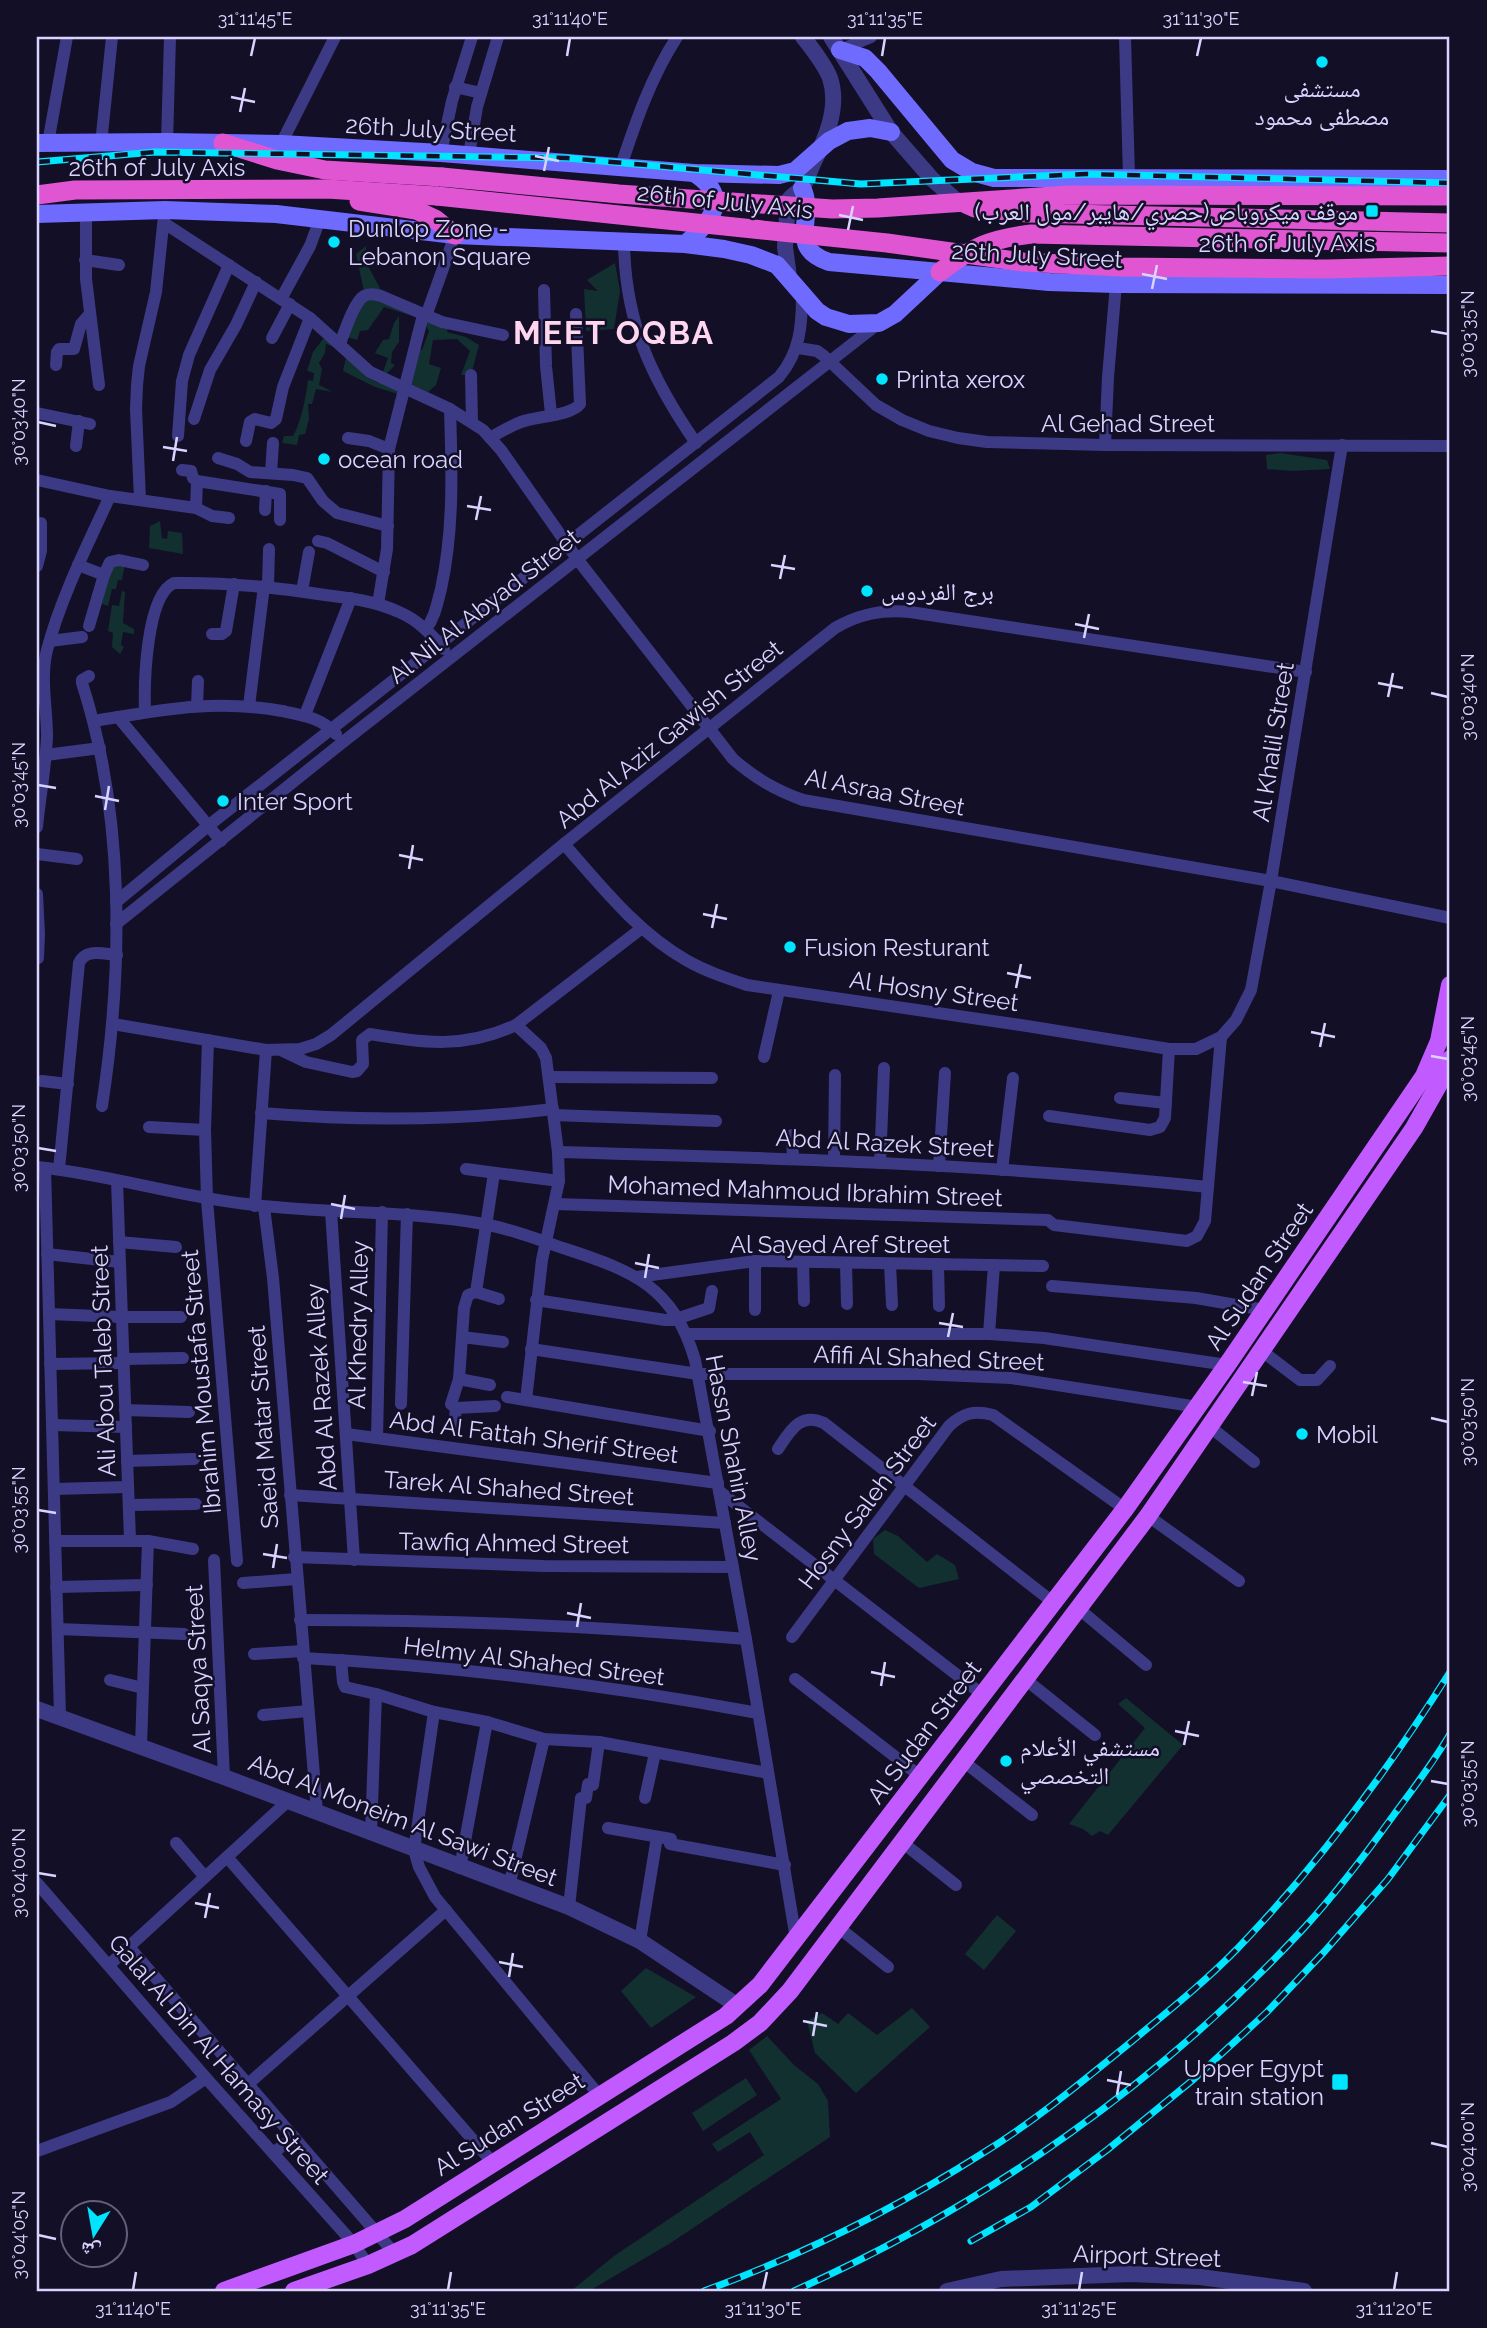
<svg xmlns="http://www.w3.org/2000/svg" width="1487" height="2328" viewBox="0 0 1487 2328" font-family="Raleway,'Noto Naskh Arabic',sans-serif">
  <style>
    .green { fill: #12302f }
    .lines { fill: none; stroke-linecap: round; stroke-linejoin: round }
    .minor { stroke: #3d3a85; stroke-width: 12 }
    .tertiary { stroke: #3d3a85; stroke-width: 16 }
    .secondary { stroke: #6f6bff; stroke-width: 18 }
    .primary { stroke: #c25bff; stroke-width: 18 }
    .trunk { stroke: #e055d1; stroke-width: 19 }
    .rail-casing { stroke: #00e5ff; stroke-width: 7 }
    .rail { stroke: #130f26; stroke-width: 4.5; stroke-dasharray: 13; stroke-linecap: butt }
    .trunk-bridge { stroke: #e055d1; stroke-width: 19 }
    .ticks { fill: none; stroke: #d9d4ff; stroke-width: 2.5 }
    .poi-dot { fill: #00e5ff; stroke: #130f26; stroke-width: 2.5 }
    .labels { text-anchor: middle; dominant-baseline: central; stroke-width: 5; stroke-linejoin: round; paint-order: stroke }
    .poi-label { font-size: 24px; fill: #d9d4ff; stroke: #130f26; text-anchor: start }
    .street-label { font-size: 24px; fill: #d9d4ff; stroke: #130f26 }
    .district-label { font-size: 32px; font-weight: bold; letter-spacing: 2px; fill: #ffd6f0; stroke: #130f26 }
    .neatline { fill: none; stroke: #d9d4ff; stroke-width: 2.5 }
    .ticks-label { font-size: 18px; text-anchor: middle; fill: #d9d4ff }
  </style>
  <rect width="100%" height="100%" fill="#130f26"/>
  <g class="green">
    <path d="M366,246L367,264L382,292L364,291L356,254Z"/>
    <path d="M615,263L620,291L614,329L586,331L584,289L598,291L587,280Z"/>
    <path d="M366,297L448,327L447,332L466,337L479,345L471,375H461L470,351L457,339L433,340L429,364L441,368L436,385L428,392L407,383L418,349L422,350L429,331L422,319L384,307L368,330L360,331L357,340L343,336Z"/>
    <path d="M399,316V342L392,352L391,363L395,365L384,376L382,375L388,358L375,353L383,340L389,339L394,323Z"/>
    <path d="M330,338L365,371L366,377L378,383L379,380L402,391L398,405L394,402L398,394L375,387L343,371L346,357L332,346L326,344L325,353L319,363L322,369L319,385L333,392L316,389L312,404H308L309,419L305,434L299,435L297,445L282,443L284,436H293C301,422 306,397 308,380L313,381L314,373L307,371L313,352L323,339Z"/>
    <path d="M1280,453L1327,460L1330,469L1293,471L1267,469L1266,455Z"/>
    <path d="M160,521L162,538L167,539L168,531L182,533L183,554L149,548L150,526Z"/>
    <path d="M125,564L122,580H118L116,589H112L108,606L102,604L110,565Z"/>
    <path d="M122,591L125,592L123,623L134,629V634L123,632L121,645L124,647L120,654L112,647L113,633L108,631L112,605L119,606Z"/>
    <path d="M885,1530L898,1536L927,1562L937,1554L955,1565L959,1579L919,1588L874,1554L873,1539Z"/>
    <path d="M1126,1698L1183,1745L1108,1835L1100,1831L1092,1836L1083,1829L1069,1824L1145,1728L1118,1704Z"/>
    <path d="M997,1915L1016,1931L984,1970L965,1954Z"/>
    <path d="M646,1968L696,1997L651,2028L621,1991Z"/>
    <path d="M912,2008L930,2027L856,2093L815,2053L807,2021L822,2013L838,2024L848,2013L877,2035Z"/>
    <path d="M767,2036L794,2065L818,2084L828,2101L830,2137L669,2244L589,2291H571L614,2256L764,2155L750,2132L718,2152L712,2144L781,2099L749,2050Z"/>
    <path d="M746,2078L757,2095L703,2131L692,2113Z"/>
  </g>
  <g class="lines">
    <g class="minor">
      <path d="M1125,37L1129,177"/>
      <path d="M840,50L871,37"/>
      <path d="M455,87L481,93"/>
      <path d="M167,142L170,37"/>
      <path d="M48,143L67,37"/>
      <path d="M101,144L112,37"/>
      <path d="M281,144L335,37"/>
      <path d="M441,153L452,101L472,37"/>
      <path d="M469,155L477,107L498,37"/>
      <path d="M621,166C636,121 651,77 677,37"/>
      <path d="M86,213V279L99,385"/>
      <path d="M164,223L310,318L370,372L450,409L483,430L501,450L578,560L733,759C755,778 775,790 803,800L1271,881L1450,918"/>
      <path d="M624,242C625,322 651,378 696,443"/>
      <path d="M85,260L119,265"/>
      <path d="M544,290L546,366L551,414"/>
      <path d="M281,299L310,246L320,219"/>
      <path d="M272,338L290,304"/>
      <path d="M340,344C344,333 354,302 364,296C369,293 375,294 381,296L442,322L503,335"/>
      <path d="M798,348L817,351L824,356L876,405L902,420L929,431L958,438L987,442L1105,445L1450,446"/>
      <path d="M56,365L57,352L59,349H74L81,324L89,315"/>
      <path d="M471,375L472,422"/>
      <path d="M37,413L90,424"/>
      <path d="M194,419L210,370L236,325L256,282"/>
      <path d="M178,436L182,381L189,355L229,265"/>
      <path d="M348,438L369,441L389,449"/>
      <path d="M490,438C500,432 510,426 521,422C537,416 571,416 580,404L576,314"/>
      <path d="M246,441L250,422L255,419L271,423L276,419L283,387L310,318"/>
      <path d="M1105,445L1108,377L1116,284"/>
      <path d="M76,446L79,421"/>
      <path d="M218,458L237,464L250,472L293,475L307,478L323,501L337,513L388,526"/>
      <path d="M182,470L191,471L193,478L197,481L280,494V520"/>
      <path d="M271,473L273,443"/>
      <path d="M37,480L110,496L196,508L212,516L229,518"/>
      <path d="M140,500L136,409L137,385L139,366L156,292L164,216"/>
      <path d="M196,508L197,481"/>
      <path d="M265,510L266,491"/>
      <path d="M318,541L327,543L384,572"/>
      <path d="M78,565L104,575"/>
      <path d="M37,566L41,551V523"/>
      <path d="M268,586L269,549"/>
      <path d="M302,591L309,552"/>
      <path d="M378,604L387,549L389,449L422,319L426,316L455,235"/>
      <path d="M89,626L104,575L110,562L119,560L143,565"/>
      <path d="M426,629C435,617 437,604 441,589C454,530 452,469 450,409"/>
      <path d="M212,634H222L226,631L234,584"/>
      <path d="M50,641L82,637"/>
      <path d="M89,676L82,680V683C125,816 123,969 102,1106"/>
      <path d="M197,706L198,681"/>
      <path d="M249,706L264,586"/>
      <path d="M145,711C144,684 146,595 174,583C225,582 274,587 325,595C350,598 375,601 399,612C418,620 431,634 444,649"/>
      <path d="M305,715L351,598"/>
      <path d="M118,717L221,841"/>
      <path d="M94,721C161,710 214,699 282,711C302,715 322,718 336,734"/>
      <path d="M46,755L100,748"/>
      <path d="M37,827C40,796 46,766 47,736C47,708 40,678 47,650C61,597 87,546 110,496"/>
      <path d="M564,844C601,886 637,932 686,960C705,971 726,978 747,985L1027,1026L1169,1049H1196L1221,1037L1236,1020L1251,990L1271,881L1342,445"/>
      <path d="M37,854L77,859"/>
      <path d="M37,894L39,934L38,958"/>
      <path d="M116,902L208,826L779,377C800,352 802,326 802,295"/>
      <path d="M116,924L343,742L879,323"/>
      <path d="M113,1024L266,1050L300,1049L316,1044L331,1035L564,844L835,628C859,614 882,609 910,612L1306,672"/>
      <path d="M516,1025L541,1048L546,1058L558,1152L559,1181L542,1260L526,1400"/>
      <path d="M208,1040L205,1130L207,1200L237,1561"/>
      <path d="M283,1051L306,1062L352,1072L357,1071L363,1064L362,1040L370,1034C425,1043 464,1049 516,1025L642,928"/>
      <path d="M764,1057L779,991"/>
      <path d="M549,1077L712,1078"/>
      <path d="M42,1081L68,1084"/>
      <path d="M1120,1098L1166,1103"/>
      <path d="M261,1113C359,1121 455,1121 553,1109"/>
      <path d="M554,1115L716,1121"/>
      <path d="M1049,1116L1150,1130L1160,1127L1165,1118L1169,1049"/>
      <path d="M149,1127L205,1130"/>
      <path d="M792,1135L793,1159"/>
      <path d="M558,1152C775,1158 992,1164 1208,1187"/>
      <path d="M834,1160L835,1075"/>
      <path d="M880,1163L884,1068"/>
      <path d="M939,1166L945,1073"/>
      <path d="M37,1167C107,1174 176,1196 246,1204C325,1214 405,1210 484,1224C512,1229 539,1240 566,1249C633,1271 673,1286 695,1360L746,1639L796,1939"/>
      <path d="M45,1168L60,1717"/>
      <path d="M59,1169L79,963C86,948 103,954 117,955"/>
      <path d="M466,1169L559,1181"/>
      <path d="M1002,1170L1013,1078"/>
      <path d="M117,1181L130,1540"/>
      <path d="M556,1204L1048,1220L1054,1225L1187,1241L1197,1236L1205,1221L1221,1037"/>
      <path d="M255,1206L266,1050"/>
      <path d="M264,1207L273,1278L317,1812"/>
      <path d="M331,1211L354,1560"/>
      <path d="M119,1242L176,1247"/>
      <path d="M47,1254L119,1262"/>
      <path d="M803,1262L804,1301"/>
      <path d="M846,1263L847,1304"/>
      <path d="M890,1264L892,1305"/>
      <path d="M938,1264L939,1306"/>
      <path d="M637,1277L755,1261L1043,1266"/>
      <path d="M1052,1286L1196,1298L1265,1310"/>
      <path d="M476,1292L499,1299"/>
      <path d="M536,1300L665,1320H673L709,1308L712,1291"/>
      <path d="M755,1310V1261"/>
      <path d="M49,1314L121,1317H181"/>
      <path d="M686,1334H989L1044,1338L1227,1365"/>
      <path d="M989,1334L994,1265"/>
      <path d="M462,1337L503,1342"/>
      <path d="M531,1349L698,1374H918L1011,1378L1198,1407"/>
      <path d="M1262,1351L1300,1380H1317L1330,1366"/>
      <path d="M123,1359L183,1358"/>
      <path d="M50,1364L124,1363"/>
      <path d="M459,1379L490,1385"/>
      <path d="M507,1397L710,1431"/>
      <path d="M401,1404L407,1214"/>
      <path d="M456,1408L495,1406"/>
      <path d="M125,1410L189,1412"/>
      <path d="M52,1425L126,1427"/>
      <path d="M1209,1426L1254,1462"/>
      <path d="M454,1427L456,1408L451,1404L459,1379L464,1308L468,1295L476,1292L494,1173"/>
      <path d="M346,1434L718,1483"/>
      <path d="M377,1438L382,1212"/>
      <path d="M778,1449C790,1431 800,1412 824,1423L1054,1603"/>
      <path d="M127,1461L194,1459"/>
      <path d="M54,1489L128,1487"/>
      <path d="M719,1491L983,1695"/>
      <path d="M290,1495L725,1523"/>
      <path d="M129,1505L196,1504"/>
      <path d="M1148,1516L1239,1581"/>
      <path d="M55,1541H148L193,1549"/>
      <path d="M294,1557L544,1566L733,1567"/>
      <path d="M214,1560L224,1777"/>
      <path d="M243,1583L296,1579"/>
      <path d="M56,1587L147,1585"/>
      <path d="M1079,1609L1146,1665"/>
      <path d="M300,1620C449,1620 597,1626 746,1639"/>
      <path d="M58,1629L184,1634"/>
      <path d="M792,1637L949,1426C963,1413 974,1410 993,1415L1125,1509"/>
      <path d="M254,1654L303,1651"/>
      <path d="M303,1658C456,1666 608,1685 758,1713"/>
      <path d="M341,1660L343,1682L345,1687L376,1694L434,1712L487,1722L544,1739L599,1742L768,1773"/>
      <path d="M795,1679L920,1776"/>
      <path d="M1025,1679L1095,1735"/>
      <path d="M110,1680L143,1688"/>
      <path d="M434,1712L414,1850L419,1867L435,1897L599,2095"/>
      <path d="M263,1715L308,1711"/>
      <path d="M141,1746L148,1541"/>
      <path d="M963,1761L1032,1815"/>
      <path d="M645,1798L655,1753"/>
      <path d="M608,1828L671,1839L670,1844L785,1865"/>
      <path d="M371,1834L376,1694"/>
      <path d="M902,1842L956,1885"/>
      <path d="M176,1843L205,1877"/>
      <path d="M227,1857L493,2163"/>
      <path d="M460,1868L487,1722"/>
      <path d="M37,1883L206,2078L354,2244L368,2265"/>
      <path d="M509,1886L544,1739"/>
      <path d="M569,1907L581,1798H586L588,1784L593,1785L599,1742"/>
      <path d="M838,1927L888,1967"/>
      <path d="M640,1941L657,1837"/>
      <path d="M129,1947L395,2254"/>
      <path d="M109,1965L288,1801"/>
      <path d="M248,2084L446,1910"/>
      <path d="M37,2151L171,2102L206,2078"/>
      <path d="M273,2153L294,2137"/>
    </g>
    <g class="tertiary">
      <path d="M831,37L891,132L932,179L956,200"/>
      <path d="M789,277L785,247L788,201C792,194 799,193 803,186C807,181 809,173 812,166C825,140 840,108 830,78C824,63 813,50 803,37"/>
      <path d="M37,1709L224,1777L569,1907L640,1941L738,2006"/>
      <path d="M947,2291L1001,2279L1131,2274L1200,2277L1304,2291"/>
    </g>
    <g class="secondary">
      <path d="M840,50L865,58L878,71L952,160L972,172L994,178L1450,179"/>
      <path d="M37,143L167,142L281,144L441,153L694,173L779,175L795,171L829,141L848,131L870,128L891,132"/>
      <path d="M802,188C817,217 785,247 829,262L940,272"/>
      <path d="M37,214L165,210L276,214L455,235L685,244L724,249L751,255L777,265L817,311L826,317L849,324L879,323L895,314L940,272L1049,282L1116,284L1450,285"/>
      <path d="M685,244C710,223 733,198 694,173"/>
    </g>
    <g class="primary">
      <path d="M224,2291L354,2244L405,2219L726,2016L760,1985L1125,1509L1227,1365L1424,1076L1439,1041L1450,985"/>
      <path d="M294,2291L368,2265L412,2245L733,2043L760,2023L790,1991L1148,1516L1414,1128L1440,1082L1450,1059"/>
    </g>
    <g class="trunk">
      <path d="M223,143L277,160L325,170L442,177"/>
      <path d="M37,195L75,190L327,189L437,196"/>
      <path d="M359,201L416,210L435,219L455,235"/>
      <path d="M966,204L975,208L1028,213L1450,223"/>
      <path d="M940,272C972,247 990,239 1031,234L1450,243"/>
    </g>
    <g class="rail-casing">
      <g id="rail">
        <path d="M37,162L155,152L567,158L861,184L1086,174L1450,183"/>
        <path d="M971,2241L1031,2207L1107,2150L1194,2079L1267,2012L1325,1951L1388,1879L1450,1795"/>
        <path d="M704,2291C802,2255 895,2209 983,2153C1035,2121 1083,2081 1131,2042C1167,2012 1205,1982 1238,1948C1319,1864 1388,1770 1450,1672"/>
        <path d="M794,2291C985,2206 1161,2082 1304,1928C1336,1893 1365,1855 1393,1816C1413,1789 1433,1763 1450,1734"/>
      </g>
    </g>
    <use href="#rail" class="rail"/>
    <g class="trunk-bridge">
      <path d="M442,177L619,194L832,209L878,208L1068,195L1450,196"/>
      <path d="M437,196L887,243L1023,262L1120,267L1326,269L1450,266"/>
    </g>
  </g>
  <path class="ticks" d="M251,56L255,38M567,56L570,38M882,56L885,38M1197,56L1201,38M231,97L255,102M240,112L245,88M535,156L559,161M544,171L549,147M839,215L863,220M848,230L853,206M1142,274L1167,279M1152,289L1157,265M1431,331L1448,334M38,422L56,426M163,447L187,451M173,461L177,437M467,506L491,510M476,520L481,496M771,565L795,569M780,579L785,555M1075,624L1099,629M1084,638L1089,614M1378,683L1403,688M1431,693L1448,697M1388,697L1393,673M38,785L56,788M95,796L119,801M105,810L109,786M399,855L423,860M409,869L413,845M703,914L727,919M712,928L717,904M1007,973L1031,978M1016,988L1021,964M1311,1032L1335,1037M1320,1047L1325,1023M1431,1056L1448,1059M38,1148L56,1151M331,1204L355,1209M341,1219L345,1195M635,1263L659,1268M645,1278L649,1254M939,1323L963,1327M948,1337L953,1313M1243,1382L1267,1386M1252,1396L1257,1372M1431,1418L1448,1422M38,1510L56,1513M263,1554L287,1558M273,1568L277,1544M567,1613L591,1618M577,1627L581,1603M871,1672L895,1677M881,1686L885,1662M1175,1731L1199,1736M1184,1745L1189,1721M1431,1781L1448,1784M38,1873L56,1876M195,1903L219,1908M205,1918L210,1893M499,1962L523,1967M509,1977L513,1953M803,2021L827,2026M813,2036L817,2012M1107,2080L1131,2085M1117,2095L1121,2071M1431,2143L1448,2147M38,2235L56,2239M133,2290L136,2272M448,2290L451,2272M763,2290L767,2272M1079,2290L1082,2272M1394,2290L1397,2272"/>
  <g class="poi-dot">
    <circle cx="1322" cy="62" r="7"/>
    <rect x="1365" y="204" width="14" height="14" rx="3.5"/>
    <circle cx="334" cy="242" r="7"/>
    <circle cx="882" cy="379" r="7"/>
    <circle cx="324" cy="459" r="7"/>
    <circle cx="867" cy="591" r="7"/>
    <circle cx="223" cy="801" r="7"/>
    <circle cx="790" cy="947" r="7"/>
    <circle cx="1302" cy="1434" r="7"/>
    <circle cx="1006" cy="1761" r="7"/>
    <rect x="1331" y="2073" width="18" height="18" rx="3.5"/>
  </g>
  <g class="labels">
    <g class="poi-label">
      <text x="1322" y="88" text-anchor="middle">مستشفى<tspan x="1322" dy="28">مصطفى محمود</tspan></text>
      <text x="1358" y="211" text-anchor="end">موقف ميكروباص(حصري/هايبر/مول العرب)</text>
      <text x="348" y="228">Dunlop Zone -<tspan x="348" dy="28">Lebanon Square</tspan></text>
      <text x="896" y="379">Printa xerox</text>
      <text x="338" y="459">ocean road</text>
      <text x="881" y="591">برج الفردوس</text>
      <text x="237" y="801">Inter Sport</text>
      <text x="804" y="947">Fusion Resturant</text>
      <text x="1316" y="1434">Mobil</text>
      <text x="1020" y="1747">مستشفي الأعلام<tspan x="1020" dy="28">التخصصي</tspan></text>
      <text x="1324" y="2068" text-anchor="end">Upper Egypt<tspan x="1324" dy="28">train station</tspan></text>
    </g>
    <g class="street-label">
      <text transform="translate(431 129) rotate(3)">26th July Street</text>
      <text x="157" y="167">26th of July Axis</text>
      <text transform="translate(725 201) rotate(6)">26th of July Axis</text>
      <text x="1287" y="243">26th of July Axis</text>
      <text transform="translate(1037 255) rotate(3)">26th July Street</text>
      <text x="1128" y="423">Al Gehad Street</text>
      <text transform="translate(484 606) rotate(-38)">Al Nil Al Abyad Street</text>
      <text transform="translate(669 734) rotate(-39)">Abd Al Aziz Gawish Street</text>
      <text transform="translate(1273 742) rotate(-81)">Al Khalil Street</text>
      <text transform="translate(885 792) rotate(11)">Al Asraa Street</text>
      <text transform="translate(934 991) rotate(8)">Al Hosny Street</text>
      <text transform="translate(885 1143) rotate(3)">Abd Al Razek Street</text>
      <text transform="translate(805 1191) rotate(2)">Mohamed Mahmoud Ibrahim Street</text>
      <text x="840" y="1244">Al Sayed Aref Street</text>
      <text transform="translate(1259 1276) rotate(-56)">Al Sudan Street</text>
      <text transform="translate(358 1325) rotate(-89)">Al Khedry Alley</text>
      <text transform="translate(929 1358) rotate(2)">Afifi Al Shahed Street</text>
      <text transform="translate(103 1361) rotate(-92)">Ali Abou Taleb Street</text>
      <text transform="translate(201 1382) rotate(-95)">Ibrahim Moustafa Street</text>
      <text transform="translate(321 1387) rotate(-94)">Abd Al Razek Alley</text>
      <text transform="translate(263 1427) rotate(-94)">Saeid Matar Street</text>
      <text transform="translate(534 1437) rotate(7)">Abd Al Fattah Sherif Street</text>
      <text transform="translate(734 1458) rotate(79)">Hassn Shahin Alley</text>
      <text transform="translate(509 1488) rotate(4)">Tarek Al Shahed Street</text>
      <text transform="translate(867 1502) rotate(-53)">Hosny Saleh Street</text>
      <text transform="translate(514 1543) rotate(1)">Tawfiq Ahmed Street</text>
      <text transform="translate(534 1661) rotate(7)">Helmy Al Shahed Street</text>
      <text transform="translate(198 1669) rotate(-93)">Al Saqya Street</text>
      <text transform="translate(924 1732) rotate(-53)">Al Sudan Street</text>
      <text transform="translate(403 1820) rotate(21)">Abd Al Moneim Al Sawi Street</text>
      <text transform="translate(219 2059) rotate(49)">Galal Al Din Al Hamasy Street</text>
      <text transform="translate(509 2124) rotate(-32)">Al Sudan Street</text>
      <text transform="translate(1147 2256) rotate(2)">Airport Street</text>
    </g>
    <g class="district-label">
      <text x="614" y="332">MEET OQBA</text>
    </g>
  </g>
  <rect width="1487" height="2328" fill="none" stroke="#130f26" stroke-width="77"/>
  <g transform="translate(94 2234) rotate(191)"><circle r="33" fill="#130f26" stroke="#625e7d" stroke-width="2"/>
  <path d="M0-5L12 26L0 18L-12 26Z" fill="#00e5ff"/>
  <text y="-10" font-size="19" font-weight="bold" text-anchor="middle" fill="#d9d4ff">ش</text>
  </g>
  <rect x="38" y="38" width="1410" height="2252" class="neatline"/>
  <g class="ticks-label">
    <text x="255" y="25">31°11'45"E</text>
    <text x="570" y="25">31°11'40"E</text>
    <text x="885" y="25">31°11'35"E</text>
    <text x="1201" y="25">31°11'30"E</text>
    <text transform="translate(1468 334) rotate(-90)" y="6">30°03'35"N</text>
    <text transform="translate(19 422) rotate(-90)" y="6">30°03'40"N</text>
    <text transform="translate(1468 697) rotate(-90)" y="6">30°03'40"N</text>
    <text transform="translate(19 785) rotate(-90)" y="6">30°03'45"N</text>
    <text transform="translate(1468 1059) rotate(-90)" y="6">30°03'45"N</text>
    <text transform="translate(19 1148) rotate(-90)" y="6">30°03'50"N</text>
    <text transform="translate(1468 1422) rotate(-90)" y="6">30°03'50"N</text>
    <text transform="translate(19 1510) rotate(-90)" y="6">30°03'55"N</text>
    <text transform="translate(1468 1784) rotate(-90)" y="6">30°03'55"N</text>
    <text transform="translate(19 1873) rotate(-90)" y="6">30°04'00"N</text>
    <text transform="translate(1468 2147) rotate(-90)" y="6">30°04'00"N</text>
    <text transform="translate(19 2235) rotate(-90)" y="6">30°04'05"N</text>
    <text x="133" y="2315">31°11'40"E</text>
    <text x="448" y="2315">31°11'35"E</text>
    <text x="763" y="2315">31°11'30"E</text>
    <text x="1079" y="2315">31°11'25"E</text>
    <text x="1394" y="2315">31°11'20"E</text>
  </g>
</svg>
